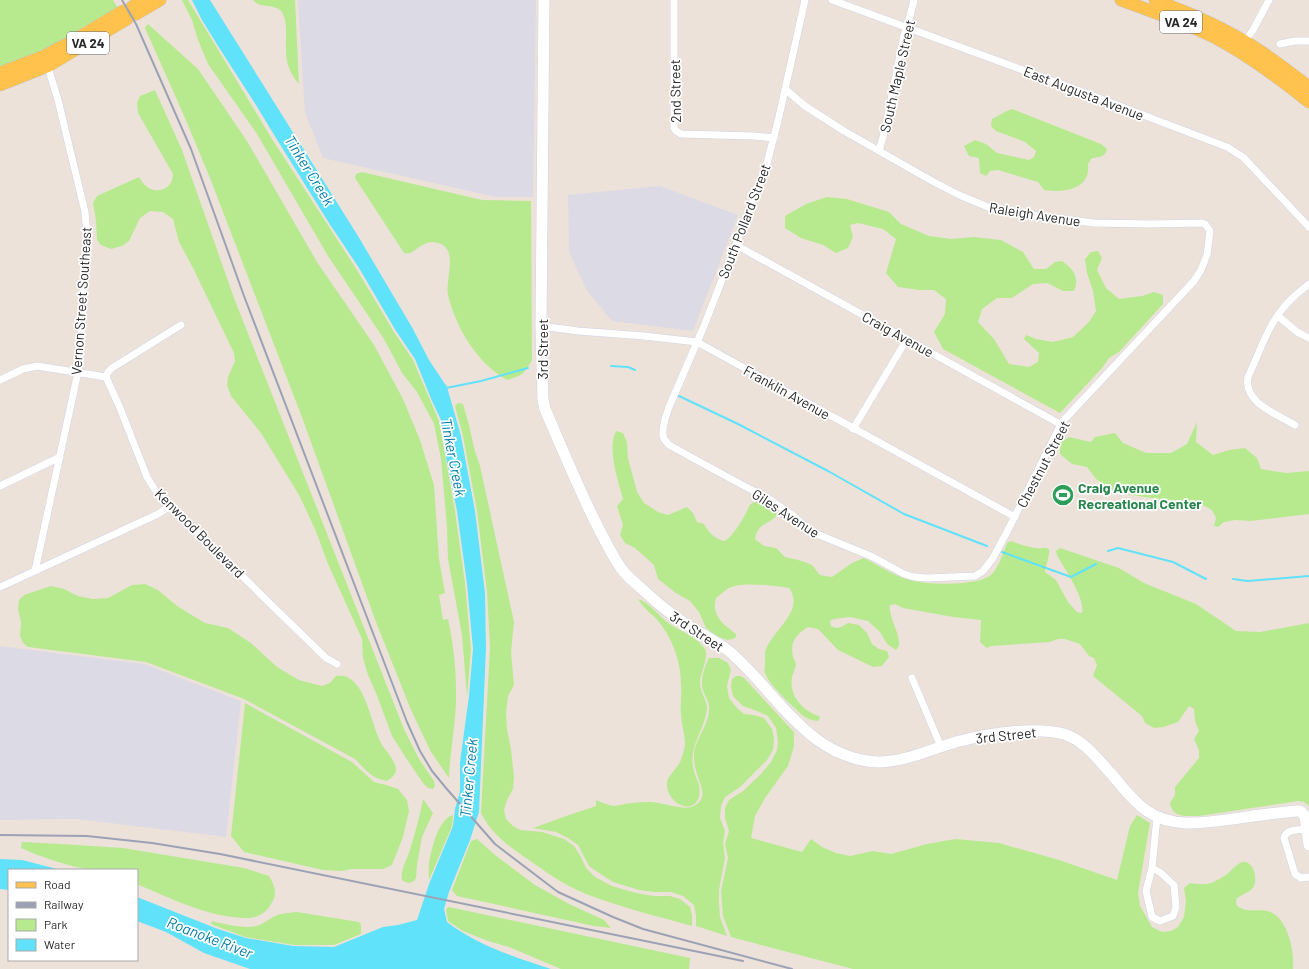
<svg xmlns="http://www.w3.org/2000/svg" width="1309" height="969" viewBox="0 0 1309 969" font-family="Barlow,sans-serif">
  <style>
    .industrial { fill: #dcdae4 }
    .green { fill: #b7ea8f }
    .water { fill: #60e2fb }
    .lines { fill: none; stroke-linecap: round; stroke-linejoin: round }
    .stream { stroke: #60e2fb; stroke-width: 2 }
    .street-casing { stroke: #ced4e4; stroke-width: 8 }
    .secondary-casing { stroke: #ced4e4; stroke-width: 12 }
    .primary-casing { stroke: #c3c3c3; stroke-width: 13 }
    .street { stroke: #fff; stroke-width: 7 }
    .secondary { stroke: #fff; stroke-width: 11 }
    .primary { stroke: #ffc24c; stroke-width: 12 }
    .rail { stroke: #9ba2b6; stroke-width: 2 }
    .labels { text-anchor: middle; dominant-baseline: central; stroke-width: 3.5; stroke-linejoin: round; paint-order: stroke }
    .shield { fill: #fff; stroke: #696969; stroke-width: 1 }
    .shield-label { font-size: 13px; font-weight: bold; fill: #292929 }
    .street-label { font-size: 14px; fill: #292929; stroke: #fff }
    .leisure-label { font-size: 14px; font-weight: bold; fill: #27864d; stroke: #fff; text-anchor: start }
    .water-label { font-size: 15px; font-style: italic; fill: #007ea6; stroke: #fff }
  </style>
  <rect width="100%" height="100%" fill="#ede2d9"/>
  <g class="industrial">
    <path d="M298,0H536L533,197H496L323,158L305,113Z"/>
    <path d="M660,186L738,215L693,331L612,321L587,291L569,252L568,195Z"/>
    <path d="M0,646L144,664L241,701L226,837L77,819L0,820Z"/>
  </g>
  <g class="green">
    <path d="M0,0H113L118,8L49,47L0,67Z"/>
    <path d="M188,0L272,139L357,270L394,332L413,360L439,421L455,511L465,583L471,650L467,697L462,635L448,559L447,527L441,459L434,424L417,392L402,373L384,339L328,256L257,134L208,64L198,40L192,20L182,0Z"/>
    <path d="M253,0H295L299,84C291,75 286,64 286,51C285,38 289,22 281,11C274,3 260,9 253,0Z"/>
    <path d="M148,24L198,69L247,141L317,262L374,345L403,399L420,440L434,485L439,559L445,593L439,595L443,620L448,619C453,642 456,666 456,690C457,719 450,749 449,778L431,752L411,710L376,622L303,420L210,178L185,118L145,28Z"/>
    <path d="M155,90L182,150L234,298L404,729L419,759L434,781L435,786L433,789L428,788L423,783L406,758L392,736L376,693L368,675L363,658L362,639L328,564L315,529L299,495L261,433L231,396L227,385L228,377L235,361L234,353L193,268L179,242L173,219L163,212L150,211L140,218L129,241L122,246L111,249L101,245L97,240L96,220L93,203L97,196L139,177C141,180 144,185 147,187C159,195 173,188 173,174L138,113L137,103L140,96Z"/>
    <path d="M1012,109L1101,144L1107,149C1105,157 1100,157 1092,158L1088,164C1091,190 1063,193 1044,190L1038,182L998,170L990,171L986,176L980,173L979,158L969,156L964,146L975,140L986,144L997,153L1029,160L1034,157L1036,151L1025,142L996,131L991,126L992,119C999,116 1005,111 1012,109Z"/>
    <path d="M362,172L482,200L531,201L532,360C525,373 522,376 507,380C477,363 456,328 448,295C445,280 457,255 443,245C442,244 438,243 437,243C429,240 422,245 415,250C415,250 411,253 410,253C408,254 406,253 404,253L355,178L356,174Z"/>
    <path d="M827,197L847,199L889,212L901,224L929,236L951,239L974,237L1001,240L1023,252L1034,269H1046L1055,262L1062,261C1073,269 1080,277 1074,291H1063L1047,283L1033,284L1012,298H997L982,309L978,322L994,339L1009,364L1029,367L1038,362L1039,353L1024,339L1026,335L1036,339L1053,342L1073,337L1089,322L1096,311L1093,291L1087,273L1085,259L1091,252L1098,251L1102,258L1097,270L1106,288L1119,299L1142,296L1154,292L1163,295V304L1119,352L1109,358L1102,368L1060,413L943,349L934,332L945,314L946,299L934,290H919L898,287L886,273L896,239L883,229L858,223L850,225L853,237L848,248L836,253L823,245L801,238L785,228V216L806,204Z"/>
    <path d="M458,403L463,404L469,425L474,448L480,466L514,622L511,652L514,685L508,696L506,713L507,729L511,749L514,777L513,789L507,800L504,810L506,819L513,826L520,830L542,832L564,839L574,846L581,857L586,868L595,877L612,886L636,893L654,896H670L680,899L690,907L692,915V926C656,916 620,907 586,894C565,886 542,869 523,856C506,844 490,832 481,813L490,647L487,592L477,511L463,436L455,406Z"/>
    <path d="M1197,422L1196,442L1213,455L1229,450L1245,448L1257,458L1261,469L1286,473L1309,471V514L1251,521L1235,520L1224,522L1218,527L1214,526L1216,518L1212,510L1195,501L1164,500L1126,494L1110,489L1096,479L1087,467L1072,464L1060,454V443L1069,437L1091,442L1095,437L1115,433L1123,443L1146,453H1171L1187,444Z"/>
    <path d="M616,431L623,433L627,442L628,458L637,492L644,503L658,512L668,515L687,507L693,513L697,522L704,524C708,532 716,540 725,541C734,534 739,525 745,515C747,512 748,507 751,504C761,497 772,503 778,512C774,525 758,520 755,539L764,546L776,548L785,557L802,561L812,565L820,575L832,577L852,563L864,558C880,566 897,578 914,581C931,585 980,586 992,574C999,567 1003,553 1007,543L1011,541C1019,544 1027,547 1036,548C1041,549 1044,547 1049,549C1050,557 1046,564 1045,572L1056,580L1068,602L1077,612L1082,613C1086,600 1064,568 1057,555L1056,551L1060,548L1119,568L1144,583L1196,604L1236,631L1260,632L1309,623V806L1304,802L1298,801L1199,816C1187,816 1172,818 1170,803L1175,795V787L1199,758V750L1194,739L1199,731L1195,721L1194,709L1189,706L1178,722L1164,727L1154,728L1145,723L1142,716L1093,676L1097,665L1094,658L1089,656L1080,644L1065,639H1058L1050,642L991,646L987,648L980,642L981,620L953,617L903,608L895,604L890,605C888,617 900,632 899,646L896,650L887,644L880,632L868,621L850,617L834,619L830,621L831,626C838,630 841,627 848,623L859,625L867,633L872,644L879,649L887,651L889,657L882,666L873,667L838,650L818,629L808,627C796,635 790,641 793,657C794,659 796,663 796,665C795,669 793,673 792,677C789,696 802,710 819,716L820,718L818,721C803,720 798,710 788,702C782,696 767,681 765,673C764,671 765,667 765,664C765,661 765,656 765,652C771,631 806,611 789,588C774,586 742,581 729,588C724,591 720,595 716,598C711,616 723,624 736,634V637L733,639L727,640L717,636L706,628L699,612L690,601L676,593L658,579L654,565L635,548L625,543L620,535L623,525L617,506L623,499C618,480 607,449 616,431Z"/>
    <path d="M145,584L158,590L177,606L205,623L228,628L251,643L277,667L299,680L322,686L330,683L336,676C344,675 348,676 353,681C368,694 372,727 382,745C387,752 395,760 396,769C396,775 391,778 387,781C371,778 367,771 355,759L244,699L146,662L28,647L23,643L20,636L21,622L18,609L19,600L24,595L51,586L64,589L78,596L93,599L108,598L132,585Z"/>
    <path d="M638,599C650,603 658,615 668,623C680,631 696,636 705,649C709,655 701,673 700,681C699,691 706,698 707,707C707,714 704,721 702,727C693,748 688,761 698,782C700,787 700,792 699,797C692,817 667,802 667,785C666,777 676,770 680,762C682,758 684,750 685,745C685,734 681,723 681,712C680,703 682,694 681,685C681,663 674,643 662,626C655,615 645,611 638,599Z"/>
    <path d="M709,658H719L728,663L731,670L727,686L729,698L736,707L744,714L754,715L764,718L772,729L774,739L773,750L767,760L740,787L725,797L721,806L720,818L725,831L723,843L725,858L719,890V903L720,917L727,936L696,926V916L694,905L683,896L671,892H654L639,890L613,882L599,873L589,866L578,845L568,838L556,832L533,828L569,815L596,806V800C601,802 608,805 613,806C619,806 626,803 631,803C638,802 646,802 652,802C663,803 685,811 694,806C709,798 700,785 697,774C695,769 694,761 694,756C694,739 710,725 709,707C709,702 706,697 704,693C699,682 704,668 709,658Z"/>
    <path d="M736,676H740L744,678L794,732V746L788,766L765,798L755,816L751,838L802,852L811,839L822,847L836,853L850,856L873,851L891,854L927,844L955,839L999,843L1059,860L1117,880L1130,826L1137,815L1150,823L1138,893L1140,906L1152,927L1162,932L1171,931L1178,927L1184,917L1186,901L1184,888L1190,883C1196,884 1205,885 1211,883C1216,881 1223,877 1227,874C1234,869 1243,854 1252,867C1256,873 1257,885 1251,890C1247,893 1241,895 1237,898L1236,902L1237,906C1246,913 1257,909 1267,911C1287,915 1295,951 1293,969H853L731,937L723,916L721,891L728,858L725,844L729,831L725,818V808L729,800L743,791L761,774L771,762L777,750L778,741L776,728L768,716L757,711L743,706L733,696L731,687L732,679Z"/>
    <path d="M245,703L352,762L374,782L386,785L398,789L407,800L409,811L403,837L392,865L383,869H352L341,871L323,870L244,852L231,836Z"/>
    <path d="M423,799L433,813L422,837L417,865L416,878L414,881L410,883L405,882L402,880C400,871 407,859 410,850C415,833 420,816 423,799Z"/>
    <path d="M453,815L452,826L429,880C429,875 428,869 429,864C431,850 438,819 453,815Z"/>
    <path d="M477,839L495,855L535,885L569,904L604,920L611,928L594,926L457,896L452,890L471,841Z"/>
    <path d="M22,842L61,844L123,848L244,868L269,876C275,886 278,894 271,904C268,910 262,915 255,917C252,918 248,918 246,918C211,918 169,898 137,884V870C124,870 110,871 96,870C72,868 44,858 21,848Z"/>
    <path d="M449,907L690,958L689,969H561L509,947L488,941L463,931L448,921L446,909Z"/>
    <path d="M297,912L359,922L361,925V934L334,945H294L245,937L211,924L212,921C225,924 243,929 256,926C264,924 266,921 273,917C280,913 289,913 297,912Z"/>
  </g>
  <g class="water">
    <path d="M192,0H210L358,236L413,329L429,360L447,387L461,436L475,511L485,593L486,648L479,812L470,840L449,892L444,909L447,922C477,945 514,957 551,969H250L204,953L166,932L137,921V897L218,929L246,938L293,946L334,947L383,927L398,925L417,920L429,884L453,826L455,809L460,791V762L469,696L473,649L467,584L457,511L446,457L441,420L432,401L415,359L396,331L359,268L329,223L276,138L256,105L218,46L202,20Z"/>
    <path d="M0,859L22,860L61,870H9V890L0,889Z"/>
  </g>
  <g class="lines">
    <g class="stream">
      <path d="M611,366L628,367L635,370"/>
      <path d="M446,388L481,381L528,368"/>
      <path d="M679,396L738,424L828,471L904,514L987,546"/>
      <path d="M1108,551L1118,548L1173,562L1206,579"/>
      <path d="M1002,552L1071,577L1096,564"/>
      <path d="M1233,579L1248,581L1309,576"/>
    </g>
    <g class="street-casing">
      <g id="street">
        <path d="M674,0V128L676,131L681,134L754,136L774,138"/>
        <path d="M832,0L1088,94L1227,147L1243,157L1309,227"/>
        <path d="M1243,44L1253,30L1269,0"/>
        <path d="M1280,44L1295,41H1309"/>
        <path d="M785,89L805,106L844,131L932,181L959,195L988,207L1022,214L1094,223L1151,224L1202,223L1205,224L1210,231L1207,255L1201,270L1194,281L1062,422L1008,530L993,558L983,571L975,576L927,578L914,577L904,574L873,557L812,532L795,517L769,499L733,480L669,445L664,439L663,435V429L665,419L669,407L704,326L766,167L778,121L805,0"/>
        <path d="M879,151L885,130L904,35L907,27L914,0"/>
        <path d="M736,245L1060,424"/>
        <path d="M1278,316L1297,332L1309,338"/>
        <path d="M541,326L578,331L644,336L697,342L1015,517"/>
        <path d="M106,377L108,372L112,368L181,325"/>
        <path d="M0,380L23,369L37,366L106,377L120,408L147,477L155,490L164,500L326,658L337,664"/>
        <path d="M1295,425C1277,414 1243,403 1248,377C1259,354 1267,327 1284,307C1291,298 1300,291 1309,284"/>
        <path d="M853,429L907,339"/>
        <path d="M0,486L60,457"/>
        <path d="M35,571L78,372L81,337L87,235L85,212L58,100L47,64"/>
        <path d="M0,587L158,514L170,506"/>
        <path d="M912,678L941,747"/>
        <path d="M1306,829C1298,830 1286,829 1284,838L1295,874L1301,878L1309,877"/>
        <path d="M1152,868L1161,873L1174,885L1176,907L1173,916L1160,921L1152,917L1146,891L1152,868L1157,817"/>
      </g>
    </g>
    <g class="secondary-casing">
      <path id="secondary" d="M544,0L541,326L543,400L545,409L551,423C567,460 583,499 602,535C609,548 615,561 624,572C629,578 635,583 641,588C657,603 674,617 693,629C706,636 719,643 730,652C777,692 808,759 878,762C905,762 931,749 956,742C985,734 1035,726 1064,734C1086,741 1099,761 1114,777C1124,789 1134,802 1147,811C1175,830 1208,822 1240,818C1258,815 1277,813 1296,811H1300L1305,816L1309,845"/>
    </g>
    <g class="primary-casing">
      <g id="primary">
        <path d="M1121,0C1152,11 1183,22 1212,36C1247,54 1279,78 1309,102"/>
        <path d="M1155,0C1186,12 1216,24 1244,41C1267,54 1288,71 1309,87"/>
        <path d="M132,7L143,0"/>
        <path d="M136,14L160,0"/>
        <path d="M0,73L44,56L71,42L123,11"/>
        <path d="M0,85L48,66L127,19"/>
      </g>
    </g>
    <use href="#street" class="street"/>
    <use href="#secondary" class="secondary"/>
    <use href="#primary" class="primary"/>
    <g class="rail">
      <path d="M122,0L136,24L191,149L244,296L407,722L420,751L432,771L446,788L495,844L558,892L613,917L643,929L792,969"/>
      <path d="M0,835L87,836L152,843L220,854L743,961"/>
    </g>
  </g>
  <defs>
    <g id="stadium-disc" transform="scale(1.15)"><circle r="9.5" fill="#2e9e5b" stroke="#fff"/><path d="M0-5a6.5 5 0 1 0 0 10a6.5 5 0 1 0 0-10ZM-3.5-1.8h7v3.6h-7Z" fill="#fff"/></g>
  </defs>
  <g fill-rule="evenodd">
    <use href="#stadium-disc" x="1063" y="495"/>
  </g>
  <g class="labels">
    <g class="shield">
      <rect x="1160" y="11" width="42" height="22" rx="3"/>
      <rect x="67" y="32" width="42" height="22" rx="3"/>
    </g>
    <g class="shield-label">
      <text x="1181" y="22">VA 24</text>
      <text x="88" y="43">VA 24</text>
    </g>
    <g class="street-label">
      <text transform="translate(897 76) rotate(-77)">South Maple Street</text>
      <text transform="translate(675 91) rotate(-91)">2nd Street</text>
      <text transform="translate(1084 93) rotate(21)">East Augusta Avenue</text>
      <text transform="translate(1035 214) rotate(9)">Raleigh Avenue</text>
      <text transform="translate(744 221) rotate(-69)">South Pollard Street</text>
      <text transform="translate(81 301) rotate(-86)">Vernon Street Southeast</text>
      <text transform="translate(898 334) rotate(29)">Craig Avenue</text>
      <text transform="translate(542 349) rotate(-90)">3rd Street</text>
      <text transform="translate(787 392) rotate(29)">Franklin Avenue</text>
      <text transform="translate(1043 464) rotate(-62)">Chestnut Street</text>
      <text transform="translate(786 513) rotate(33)">Giles Avenue</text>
      <text transform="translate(200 533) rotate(45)">Kenwood Boulevard</text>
      <text transform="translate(697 631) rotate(33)">3rd Street</text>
      <text transform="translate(1006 735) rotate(-6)">3rd Street</text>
    </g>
    <g class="leisure-label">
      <text x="1078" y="487">Craig Avenue<tspan x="1078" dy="16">Recreational Center</tspan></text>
    </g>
    <g class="water-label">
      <text transform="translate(310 170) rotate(58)">Tinker Creek</text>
      <text transform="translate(454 457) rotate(79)">Tinker Creek</text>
      <text transform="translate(468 778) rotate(-85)">Tinker Creek</text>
      <text transform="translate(210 937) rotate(21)">Roanoke River</text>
    </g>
  </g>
  <rect x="8" y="869" width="130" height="92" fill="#ffffff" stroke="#a9a9a9"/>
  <rect x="16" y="882" width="20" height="6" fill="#ffc24c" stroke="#a9a9a9"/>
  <text x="44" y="889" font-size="12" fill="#292929">Road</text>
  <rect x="16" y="902" width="20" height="6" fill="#9ba2b6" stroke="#a9a9a9"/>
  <text x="44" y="909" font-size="12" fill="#292929">Railway</text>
  <rect x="16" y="919" width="20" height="12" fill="#b7ea8f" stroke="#a9a9a9"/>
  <text x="44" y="929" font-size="12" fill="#292929">Park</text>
  <rect x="16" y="939" width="20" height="12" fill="#60e2fb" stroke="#a9a9a9"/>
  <text x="44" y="949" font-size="12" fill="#292929">Water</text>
</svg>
